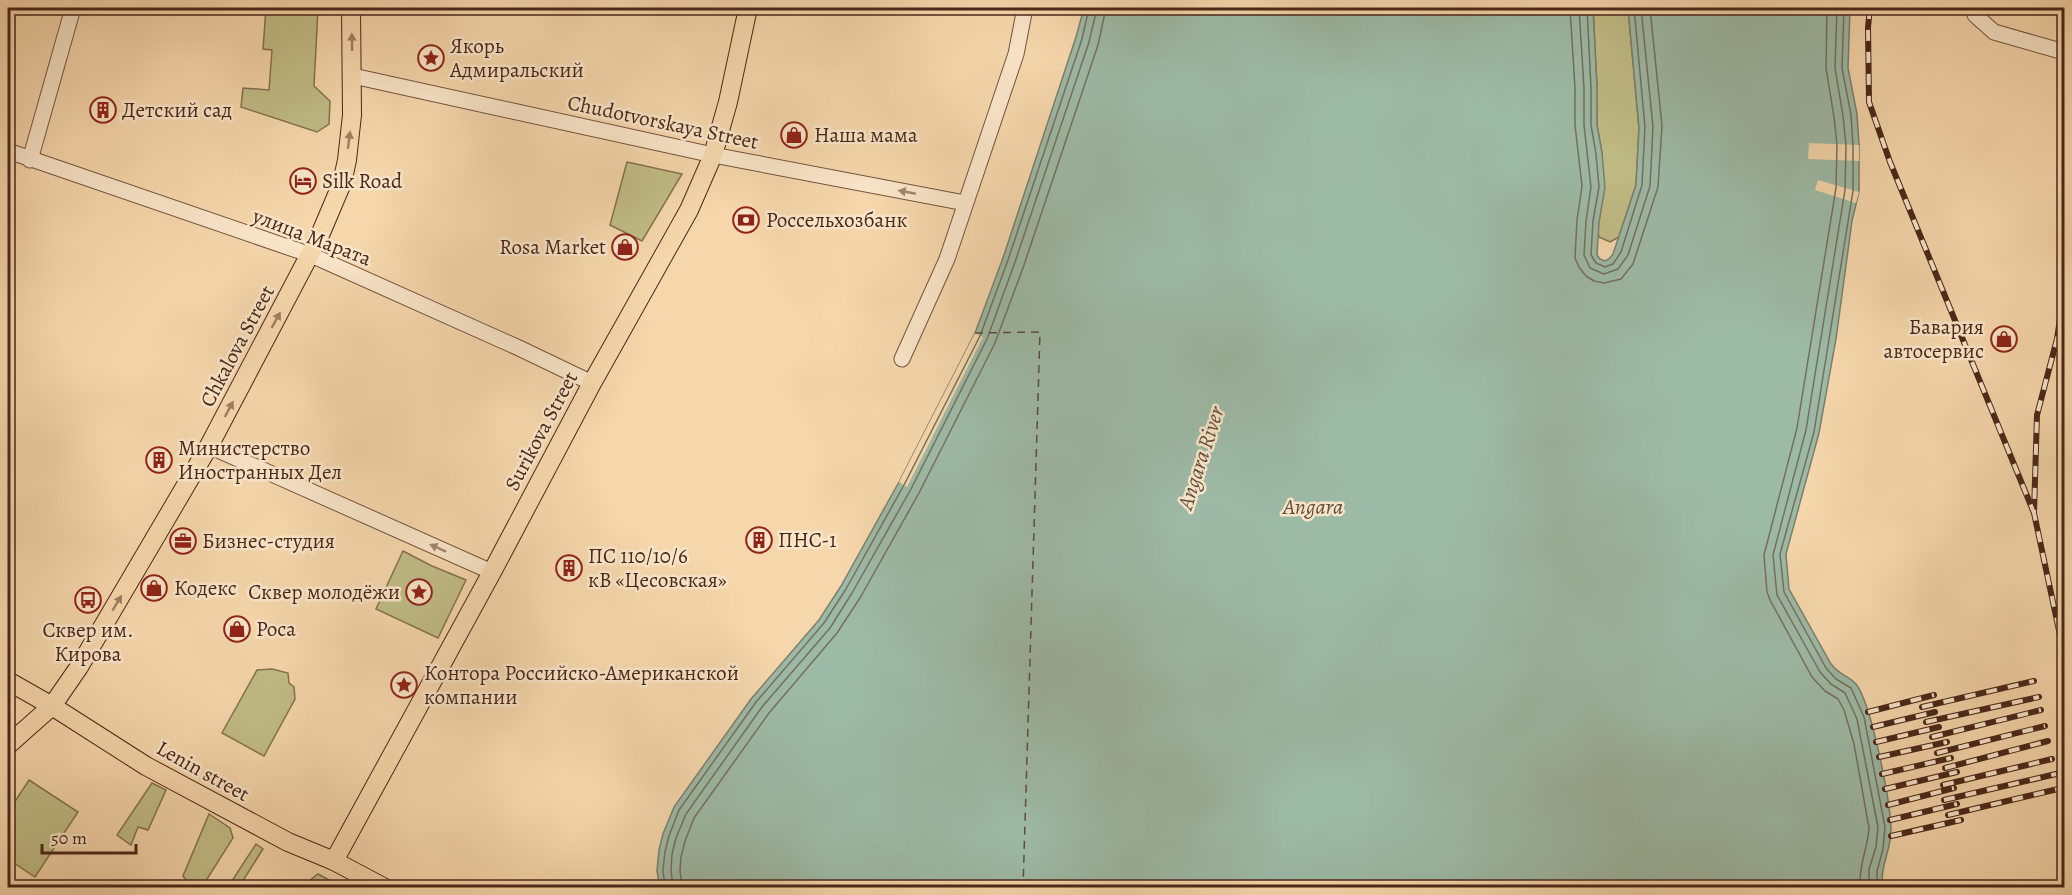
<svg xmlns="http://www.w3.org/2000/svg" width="2072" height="895" viewBox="0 0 2072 895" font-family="Alegreya,serif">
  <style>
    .green { fill: #c1bd86; stroke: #867250; stroke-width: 1.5 }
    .water { fill: #9dbaa7; stroke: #7c7f6e; stroke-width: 1.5 }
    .pier { fill: #f6d7ac }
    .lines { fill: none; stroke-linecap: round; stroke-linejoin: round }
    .shore { stroke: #747060; stroke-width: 1.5 }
    .ferry { stroke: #5f4c3c; stroke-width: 1.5; stroke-dasharray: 8 6; stroke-linecap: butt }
    .minor-casing { stroke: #75533e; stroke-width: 17 }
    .major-casing { stroke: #4a2719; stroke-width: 20 }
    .minor { stroke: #f9e5c9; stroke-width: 15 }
    .major { stroke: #f6d7ac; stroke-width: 18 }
    .rail-casing { stroke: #4a2719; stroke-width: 6 }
    .rail { stroke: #f9e5c9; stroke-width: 4; stroke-dasharray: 11; stroke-linecap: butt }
    .oneway { fill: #a07f62 }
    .oneway2 { fill: #a28671 }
    .labels { text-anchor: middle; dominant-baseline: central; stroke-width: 5; stroke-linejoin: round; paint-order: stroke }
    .poi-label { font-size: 21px; fill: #4a2719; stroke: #f9e5c9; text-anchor: start }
    .street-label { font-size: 21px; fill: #4a2719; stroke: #f9e5c9 }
    .water-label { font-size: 22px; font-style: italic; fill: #5f4c3c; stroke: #f9e5c9 }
  </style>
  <rect width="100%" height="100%" fill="#f6d7ac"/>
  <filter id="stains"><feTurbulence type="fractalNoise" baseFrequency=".00333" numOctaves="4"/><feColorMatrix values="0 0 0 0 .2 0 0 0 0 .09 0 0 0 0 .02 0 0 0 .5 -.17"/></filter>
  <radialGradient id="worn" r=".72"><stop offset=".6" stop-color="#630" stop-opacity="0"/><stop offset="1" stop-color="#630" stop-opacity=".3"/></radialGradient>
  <g class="green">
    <path d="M266,8H318L314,86L330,101L329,124L317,132L241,107L243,88L269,90L272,50L263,49Z"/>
    <path d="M1593,8H1628L1639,128L1636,185L1619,237L1610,242L1599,237L1598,231L1602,153L1597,125V88Z"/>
    <path d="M627,162L682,174L642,241L610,225Z"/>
    <path d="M403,551L432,566L466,580L438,638L376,609Z"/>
    <path d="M272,669L288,673L289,683L294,687L295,699L264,756L222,733L257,670Z"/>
    <path d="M29,780L78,812L35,877L11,861L15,855L8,850V812Z"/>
    <path d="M152,783L166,790L148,830L138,827L131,845L117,835Z"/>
    <path d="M209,814L230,828L233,838L202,887C192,888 188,883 183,876Z"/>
    <path d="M256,844L263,849L239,887H228Z"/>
    <path d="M318,874L342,887H301Z"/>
  </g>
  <path class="water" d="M1084,8H1593L1597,88V125L1602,153L1605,188L1599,222L1597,255L1600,259L1605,261L1609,259L1613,254L1636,185L1639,128L1628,8H1850L1848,68L1857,114L1859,145V192L1852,221L1836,339L1819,433L1786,554L1789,589L1831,664C1839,675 1849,676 1856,684C1872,705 1890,801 1891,828C1892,849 1879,867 1883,887L660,888L657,871L659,850L663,834L674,807L751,699L819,620L841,586L899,482L975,333L1003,258L1076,37Z"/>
  <g class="pier">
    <path d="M1809,143L1859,145V161L1808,159Z"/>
    <path d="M1818,180L1859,192L1856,203L1815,190Z"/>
    <path d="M975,333L983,337L907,487L899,482Z"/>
  </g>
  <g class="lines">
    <g class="shore">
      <path d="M1570,8L1575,88V125L1582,186L1577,220L1575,258L1579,267L1586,276L1594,281L1604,283L1621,279L1633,264L1658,187L1662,126L1650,8"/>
      <path d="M1579,8L1584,88V125L1591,187L1586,221L1584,255L1590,268L1604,274L1618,269L1628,255L1650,186L1653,127L1641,8"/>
      <path d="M1587,8L1591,88V125L1596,154L1599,187L1593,221L1591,255L1596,263L1605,267L1613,264L1621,252L1642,185L1645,127L1634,8"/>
      <path d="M1827,8L1826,68L1834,117L1837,145L1836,188L1797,428L1764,555L1767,592L1770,600L1812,677L1825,691L1838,699L1844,710L1854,744L1869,828C1868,848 1858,866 1860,888"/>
      <path d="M1837,8L1835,68L1843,116L1846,145L1845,190L1806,430L1773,555L1777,595L1820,672L1831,684L1845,693L1857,719L1878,827L1876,847L1869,869V888"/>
      <path d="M1844,8L1842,68L1851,115L1853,145V191L1814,432L1780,554L1784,592L1826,668L1836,679L1851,688L1864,717L1885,827L1883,849L1877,871V888"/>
      <path d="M665,888L663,870L665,852L669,836L679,810L756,702L824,623L846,589L904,485L980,336L1008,260L1082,39L1089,8"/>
      <path d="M673,888L671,870L672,854L676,838L686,814L762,707L830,628L852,593L911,489L987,339L1015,262L1089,42L1097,8"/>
      <path d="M682,888L680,870L681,857L685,841L694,818L769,713L837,633L860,598L919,493L995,343L1024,265L1098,45L1106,8"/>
    </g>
    <path class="ferry" d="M975,333L1040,332L1023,888"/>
    <g class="minor-casing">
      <g id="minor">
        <path d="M1975,8V15L1994,32L2064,52"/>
        <path d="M353,76L713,155L965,203"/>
        <path d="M8,151L311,255L519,348L592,383"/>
        <path d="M30,160L73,8"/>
        <path d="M902,359L947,259L1016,54L1025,8"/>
        <path d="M209,446L492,572"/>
      </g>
    </g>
    <g class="major-casing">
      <g id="major">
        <path d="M8,681L52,706L146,766L288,842L334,861L385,888"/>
        <path d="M8,745L52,706L79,667L209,446L320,235L342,183L347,160L352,115L351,8"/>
        <path d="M334,861L492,572L592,383L689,210L713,155L728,102L748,8"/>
      </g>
    </g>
    <use href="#minor" class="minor"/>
    <use href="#major" class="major"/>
    <g class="rail-casing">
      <g id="rail">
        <path d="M1870,8L1868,27L1869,102L1890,162L2034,513"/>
        <path d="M2064,293L2057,339L2037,415L2034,513L2064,654"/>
        <path d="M1922,707L2034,681"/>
        <path d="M1868,712L1934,695"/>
        <path d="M1926,722L2039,697"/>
        <path d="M1873,727L1935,712"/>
        <path d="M1932,737L2041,710"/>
        <path d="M1876,742L1939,727"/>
        <path d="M1937,753L2045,726"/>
        <path d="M1879,757L1947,742"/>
        <path d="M1945,768L2048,741"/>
        <path d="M1882,774L1951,758"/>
        <path d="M1943,785L2052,759"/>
        <path d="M1885,789L1957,772"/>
        <path d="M1944,800L2056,774"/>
        <path d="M1888,805L1954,788"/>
        <path d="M1948,815L2058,789"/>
        <path d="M1890,820L1957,804"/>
        <path d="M1891,836L1961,820"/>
      </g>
    </g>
    <use href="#rail" class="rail"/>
  </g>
  <defs><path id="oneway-solid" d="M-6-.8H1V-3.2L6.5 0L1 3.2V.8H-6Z" transform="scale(1.5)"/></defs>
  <g class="oneway">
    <use href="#oneway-solid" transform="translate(352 42) rotate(-91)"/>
    <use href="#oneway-solid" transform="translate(349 140) rotate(-83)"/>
    <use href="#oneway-solid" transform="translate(276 320) rotate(-61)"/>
    <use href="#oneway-solid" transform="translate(229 409) rotate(-62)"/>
    <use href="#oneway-solid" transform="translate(117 603) rotate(-59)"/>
  </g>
  <g class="oneway2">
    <use href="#oneway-solid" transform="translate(907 192) rotate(-169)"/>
    <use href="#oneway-solid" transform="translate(438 548) rotate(-156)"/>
  </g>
  <defs>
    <g id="sight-ring" transform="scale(1.35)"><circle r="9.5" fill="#f9e5c9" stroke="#8f2418" stroke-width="1.5"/><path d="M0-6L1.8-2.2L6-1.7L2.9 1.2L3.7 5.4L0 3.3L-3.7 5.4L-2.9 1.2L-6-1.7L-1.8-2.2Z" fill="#8f2418"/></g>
    <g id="building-ring" transform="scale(1.35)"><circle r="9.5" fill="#f9e5c9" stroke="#8f2418" stroke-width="1.5"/><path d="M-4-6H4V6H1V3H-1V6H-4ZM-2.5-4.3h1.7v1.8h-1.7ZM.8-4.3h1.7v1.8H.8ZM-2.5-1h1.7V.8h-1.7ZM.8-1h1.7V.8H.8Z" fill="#8f2418"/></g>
    <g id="shop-ring" transform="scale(1.35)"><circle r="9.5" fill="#f9e5c9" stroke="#8f2418" stroke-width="1.5"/><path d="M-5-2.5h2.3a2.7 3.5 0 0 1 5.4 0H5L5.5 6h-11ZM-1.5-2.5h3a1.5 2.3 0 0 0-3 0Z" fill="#8f2418"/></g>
    <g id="hotel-ring" transform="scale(1.35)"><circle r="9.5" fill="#f9e5c9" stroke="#8f2418" stroke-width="1.5"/><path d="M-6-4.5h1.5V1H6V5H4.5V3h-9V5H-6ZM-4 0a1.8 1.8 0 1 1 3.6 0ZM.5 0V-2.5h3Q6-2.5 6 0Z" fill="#8f2418"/></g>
    <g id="bank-ring" transform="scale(1.35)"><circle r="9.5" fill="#f9e5c9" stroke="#8f2418" stroke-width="1.5"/><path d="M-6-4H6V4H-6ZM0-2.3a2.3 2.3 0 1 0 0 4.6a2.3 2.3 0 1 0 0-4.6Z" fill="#8f2418"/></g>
    <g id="office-ring" transform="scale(1.35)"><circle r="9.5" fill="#f9e5c9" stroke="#8f2418" stroke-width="1.5"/><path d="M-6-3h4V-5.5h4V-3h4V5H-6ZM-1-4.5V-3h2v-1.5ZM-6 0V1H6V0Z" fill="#8f2418"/></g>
    <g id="bus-ring" transform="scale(1.35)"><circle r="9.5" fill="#f9e5c9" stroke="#8f2418" stroke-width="1.5"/><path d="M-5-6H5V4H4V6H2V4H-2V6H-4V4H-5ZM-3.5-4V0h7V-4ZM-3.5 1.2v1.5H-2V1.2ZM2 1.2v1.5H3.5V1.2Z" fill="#8f2418"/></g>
  </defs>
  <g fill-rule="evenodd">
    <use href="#sight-ring" x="431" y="58"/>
    <use href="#building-ring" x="103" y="110"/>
    <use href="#shop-ring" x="794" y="135"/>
    <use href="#hotel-ring" x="303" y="181"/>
    <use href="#bank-ring" x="746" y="220"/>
    <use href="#shop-ring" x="625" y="247"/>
    <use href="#shop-ring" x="2004" y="339"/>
    <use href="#building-ring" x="159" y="460"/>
    <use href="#building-ring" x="759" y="540"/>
    <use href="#office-ring" x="183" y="541"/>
    <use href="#building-ring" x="569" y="568"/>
    <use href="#shop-ring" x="154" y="588"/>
    <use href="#sight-ring" x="419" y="592"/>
    <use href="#bus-ring" x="88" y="600"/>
    <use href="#shop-ring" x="237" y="629"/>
    <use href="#sight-ring" x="404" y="685"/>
  </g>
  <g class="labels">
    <g class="poi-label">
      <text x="450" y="46">Якорь<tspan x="450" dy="24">Адмиральский</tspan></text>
      <text x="122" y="110">Детский сад</text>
      <text x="814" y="135">Наша мама</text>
      <text x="322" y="181">Silk Road</text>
      <text x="766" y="220">Россельхозбанк</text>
      <text x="606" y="247" text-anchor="end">Rosa Market</text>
      <text x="1984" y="327" text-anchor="end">Бавария<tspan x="1984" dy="24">автосервис</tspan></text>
      <text x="178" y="448">Министерство<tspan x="178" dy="24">Иностранных Дел</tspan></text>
      <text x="778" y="540">ПНС-1</text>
      <text x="202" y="541">Бизнес-студия</text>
      <text x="588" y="556">ПС 110/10/6<tspan x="588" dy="24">кВ «Цесовская»</tspan></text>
      <text x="174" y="588">Кодекс</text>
      <text x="400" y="592" text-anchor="end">Сквер молодёжи</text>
      <text x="256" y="629">Роса</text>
      <text x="88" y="630" text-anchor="middle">Сквер им.<tspan x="88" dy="24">Кирова</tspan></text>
      <text x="424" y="673">Контора Российско-Американской<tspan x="424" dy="24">компании</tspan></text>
    </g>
    <g class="street-label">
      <text transform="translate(663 122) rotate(12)">Chudotvorskaya Street</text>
      <text transform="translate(312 237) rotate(21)">улица Марата</text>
      <text transform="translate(237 346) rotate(-62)">Chkalova Street</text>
      <text transform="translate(541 431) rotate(-62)">Surikova Street</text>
      <text transform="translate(203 771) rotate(29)">Lenin street</text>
    </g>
    <g class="water-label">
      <text transform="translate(1201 458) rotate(-72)">Angara River</text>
      <text x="1313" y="507">Angara</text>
    </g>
  </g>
  <rect width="2072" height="895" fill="none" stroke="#f6d7ac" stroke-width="30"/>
  <rect x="9" y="9" width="2054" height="877" fill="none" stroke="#4a2719" stroke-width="3"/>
  <rect x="15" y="15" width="2042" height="865" fill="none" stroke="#4a2719" stroke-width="1.5"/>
  <path d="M42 844v9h94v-9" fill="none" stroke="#4a2719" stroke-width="3"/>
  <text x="51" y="844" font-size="18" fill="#4a2719" stroke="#f9e5c9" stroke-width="4.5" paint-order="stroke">50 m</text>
  <rect width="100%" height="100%" filter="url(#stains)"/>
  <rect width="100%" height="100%" fill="url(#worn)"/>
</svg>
